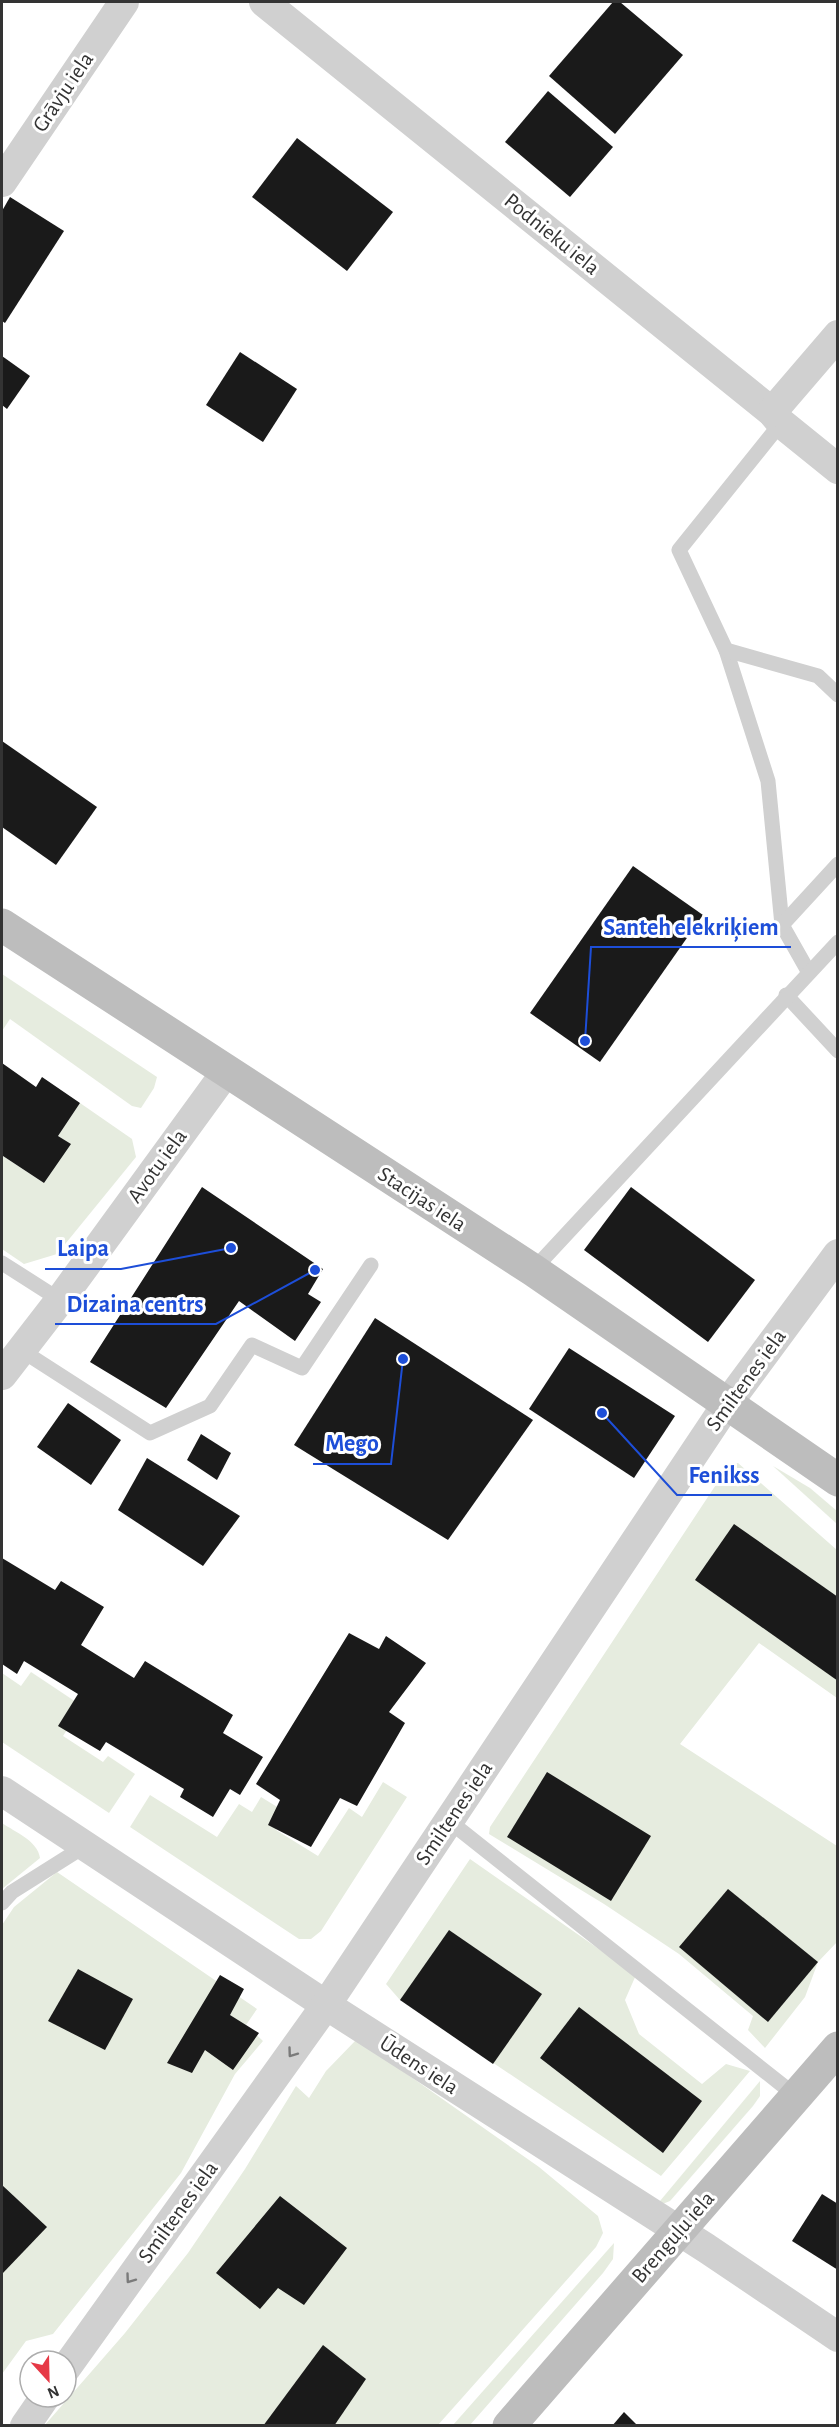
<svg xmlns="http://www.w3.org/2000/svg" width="839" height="2427" viewBox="0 0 839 2427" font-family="'Alegreya Sans',sans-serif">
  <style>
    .green { fill: #e6ecdf }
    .building { fill: #1a1a1a }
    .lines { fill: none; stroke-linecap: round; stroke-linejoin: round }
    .lane { stroke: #d0d0d0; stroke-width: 15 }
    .street { stroke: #d0d0d0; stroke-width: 30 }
    .secondary { stroke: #bdbdbd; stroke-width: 33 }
    .oneway { stroke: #7a7a7a }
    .labels { text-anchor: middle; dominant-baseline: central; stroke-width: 6; stroke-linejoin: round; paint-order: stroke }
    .street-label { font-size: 22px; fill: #333; stroke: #fff }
    .leader { fill: none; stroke: #1d4ed8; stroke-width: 2 }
    .callout-dot { fill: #1d4ed8; stroke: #fff; stroke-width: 2 }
    .callout-label { font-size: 24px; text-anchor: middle; font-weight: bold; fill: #1d4ed8; stroke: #fff; stroke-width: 6; stroke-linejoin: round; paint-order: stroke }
  </style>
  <rect width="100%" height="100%" fill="#fff"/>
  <g class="green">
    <path d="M2,974L157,1077L154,1088L141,1108L132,1106L10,1019L2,1031Z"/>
    <path d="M80,1103L132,1139L136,1157L57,1254L24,1264L2,1249V1158L3,1156L44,1183L70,1144L58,1136Z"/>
    <path d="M738,1463L837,1550V1698L759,1643L680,1744L837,1846V1942L818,1962L805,1997L765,2048L748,2030L753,2016L679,1954L604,1904L489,1834L490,1827L729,1465Z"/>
    <path d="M773,1466L810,1488L837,1511V1524Z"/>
    <path d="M31,1672L82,1706L63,1736L103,1762L108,1756L135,1774L109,1813L2,1742V1673L21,1686Z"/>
    <path d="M383,1782L407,1797L321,1931L311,1939H299L130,1827L150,1795L217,1837L239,1804L252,1812L261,1797L287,1813L276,1830L318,1856L349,1808L362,1817Z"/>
    <path d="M2,1823C15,1832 38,1841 40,1858L2,1889Z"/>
    <path d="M470,1859L636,1975L625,2000L639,2034L702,2084L726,2064L750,2071L661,2176L400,2000L386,1984Z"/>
    <path d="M57,1872L257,2009L246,2025L263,2041L235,2074L181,2173L53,2334L26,2341L2,2374V1925L14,1907Z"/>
    <path d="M357,2039L539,2167L598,2216L603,2233L596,2247L438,2425L44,2426L125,2333L188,2253L245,2169L296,2086L309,2098L326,2071Z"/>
    <path d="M760,2081V2096L753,2106L670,2201L655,2207Z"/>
    <path d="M614,2243L613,2259L603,2273L470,2425H453Z"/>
  </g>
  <g class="building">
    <path d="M613,2H620L683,55L615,134L549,76Z"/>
    <path d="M548,91L613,147L570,197L505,142Z"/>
    <path d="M297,138L393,212L347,271L252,197Z"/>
    <path d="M10,197L64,231L5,323L2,321V211Z"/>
    <path d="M240,352L297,389L263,442L206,405Z"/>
    <path d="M2,356L30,376L7,409L2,405Z"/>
    <path d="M2,741L97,807L56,865L2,827Z"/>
    <path d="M633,866L703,915L600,1062L530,1013Z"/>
    <path d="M2,1063L36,1087L42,1077L80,1103L58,1136L71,1144L44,1183L3,1156L2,1158Z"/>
    <path d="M202,1187L323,1269L308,1294L321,1302L295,1341L239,1301L166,1408L90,1362Z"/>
    <path d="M631,1187L755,1280L708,1342L584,1250Z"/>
    <path d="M375,1318L533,1420L448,1540L294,1445Z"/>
    <path d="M569,1348L675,1416L634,1478L529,1409Z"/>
    <path d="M68,1403L121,1440L91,1485L37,1447Z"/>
    <path d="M201,1434L231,1453L217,1480L187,1460Z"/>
    <path d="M147,1458L240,1516L203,1566L118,1510Z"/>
    <path d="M734,1524L838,1597V1681L695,1580Z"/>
    <path d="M2,1558L55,1590L61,1581L104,1607L81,1645L134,1678L145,1661L233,1715L223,1733L263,1757L240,1795L230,1789L213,1817L180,1797L184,1789L106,1742L100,1751L58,1726L78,1694L24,1661L17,1674L2,1664Z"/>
    <path d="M349,1633L379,1649L386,1636L426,1663L389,1712L405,1723L357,1806L340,1798L311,1847L268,1825L280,1800L256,1784Z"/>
    <path d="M547,1772L651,1836L611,1901L507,1837Z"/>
    <path d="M728,1889L818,1962L768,2022L679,1947Z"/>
    <path d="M449,1930L542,1994L493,2064L400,2000Z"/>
    <path d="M78,1969L133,1999L105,2050L48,2021Z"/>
    <path d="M220,1975L244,1989L230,2015L259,2033L233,2070L205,2050L192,2073L167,2063Z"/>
    <path d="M579,2007L702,2101L663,2153L540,2058Z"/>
    <path d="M2,2185L47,2227L2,2274Z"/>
    <path d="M822,2194L838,2204V2270L792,2241Z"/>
    <path d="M280,2196L347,2248L304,2305L278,2288L260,2309L216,2273Z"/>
    <path d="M323,2345L366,2379L334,2426H263Z"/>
    <path d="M624,2412L638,2426H612Z"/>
  </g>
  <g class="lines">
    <g class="lane">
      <path d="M781,423L679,550L726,650L768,781L782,925L808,971"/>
      <path d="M726,650L818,676L838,695"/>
      <path d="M782,925L838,864"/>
      <path d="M786,995L838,1051"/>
      <path d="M2,1263L60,1300"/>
      <path d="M533,1270L838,942"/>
      <path d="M21,1350L150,1433L210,1406L252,1345L302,1368L371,1265"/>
      <path d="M449,1821L796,2096"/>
      <path d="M2,1903L12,1892L85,1846"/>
    </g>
    <g class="street">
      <path d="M264,2L772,412L781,423L838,469"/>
      <path d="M2,182L124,2"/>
      <path d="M772,412L838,335"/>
      <path d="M2,1375L60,1300L226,1072"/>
      <path d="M2,1791L326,2005L706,2248L838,2337"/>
      <path d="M66,2368L326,2005L727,1404L838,1254"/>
      <path d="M25,2426L45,2397"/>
    </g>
    <g class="secondary">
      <path d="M2,925L533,1270L838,1480"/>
      <path d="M509,2426L838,2048"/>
    </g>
  </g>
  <defs><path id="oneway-chevron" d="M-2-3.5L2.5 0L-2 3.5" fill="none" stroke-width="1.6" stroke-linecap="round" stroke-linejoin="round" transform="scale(1.5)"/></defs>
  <g class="oneway">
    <use href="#oneway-chevron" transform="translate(292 2053) rotate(126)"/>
    <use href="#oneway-chevron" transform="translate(130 2279) rotate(126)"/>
  </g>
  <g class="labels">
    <g class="street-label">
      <text transform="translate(63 92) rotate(-56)">Grāvju iela</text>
      <text transform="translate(552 234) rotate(39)">Podnieku iela</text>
      <text transform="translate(157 1166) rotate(-54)">Avotu iela</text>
      <text transform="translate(422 1199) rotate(33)">Stacijas iela</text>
      <text transform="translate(746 1380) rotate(-54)">Smiltenes iela</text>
      <text transform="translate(454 1813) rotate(-56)">Smiltenes iela</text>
      <text transform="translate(419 2065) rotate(33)">Ūdens iela</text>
      <text transform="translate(178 2212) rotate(-54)">Smiltenes iela</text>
      <text transform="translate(673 2237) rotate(-49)">Brenguļu iela</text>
    </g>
  </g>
  <path class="leader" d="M585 1041L591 947H791M231 1248L121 1269H45M315 1270L216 1324H55M403 1359L391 1464H313M602 1413L677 1495H772"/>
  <g class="callout-dot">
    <circle cx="585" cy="1041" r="6"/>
    <circle cx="231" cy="1248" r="6"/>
    <circle cx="315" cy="1270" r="6"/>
    <circle cx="403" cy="1359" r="6"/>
    <circle cx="602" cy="1413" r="6"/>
  </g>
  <g class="callout-label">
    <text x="691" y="935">Santeh elekriķiem</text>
    <text x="83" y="1256">Laipa</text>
    <text x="135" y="1312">Dizaina centrs</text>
    <text x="352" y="1451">Mego</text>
    <text x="724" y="1483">Fenikss</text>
  </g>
  <rect width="839" height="2427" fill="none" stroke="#333333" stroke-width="6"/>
  <g transform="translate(48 2379) rotate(158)"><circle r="28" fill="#ffffff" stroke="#adadad" stroke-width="1.5"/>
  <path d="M0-4.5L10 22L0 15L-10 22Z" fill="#e63946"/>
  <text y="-9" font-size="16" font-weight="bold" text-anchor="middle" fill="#333333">N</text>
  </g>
</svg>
